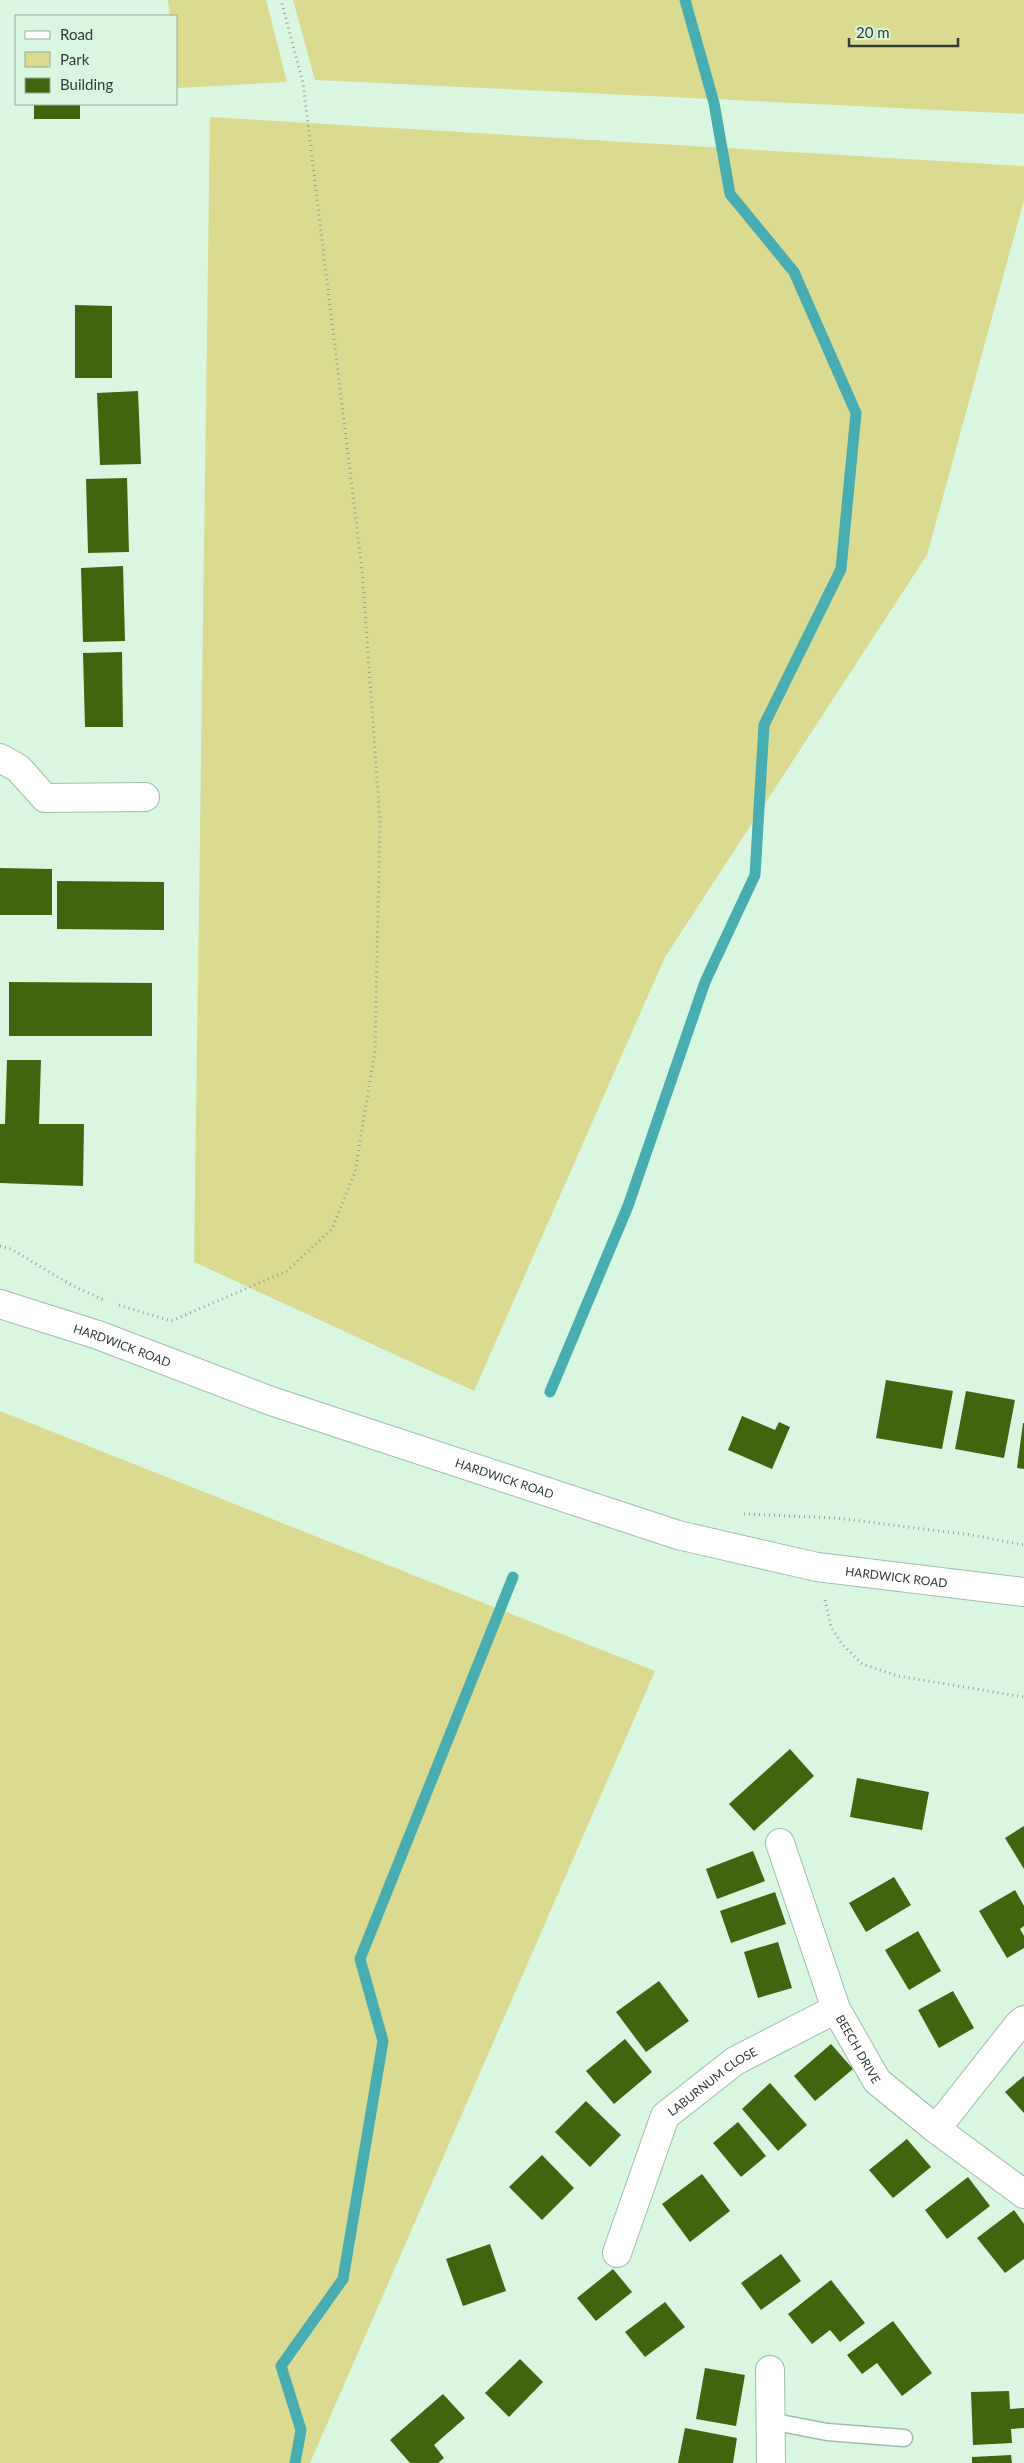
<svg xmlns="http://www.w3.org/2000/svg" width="1024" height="2463" viewBox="0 0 1024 2463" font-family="Lato,sans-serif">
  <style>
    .green { fill: #dbda91 }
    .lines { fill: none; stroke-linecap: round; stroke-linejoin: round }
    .stream { stroke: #47adb0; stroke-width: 11 }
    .building { fill: #40650e }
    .service-casing { stroke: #a1bda9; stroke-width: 19 }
    .minor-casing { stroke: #a1bda9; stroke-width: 30 }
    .tertiary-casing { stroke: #a1bda9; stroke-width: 30 }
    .path { stroke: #90a596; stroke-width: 3; stroke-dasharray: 1 4; stroke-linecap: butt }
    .service { stroke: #fff; stroke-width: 16 }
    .minor { stroke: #fff; stroke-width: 28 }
    .tertiary { stroke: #fff; stroke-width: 28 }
    .labels { text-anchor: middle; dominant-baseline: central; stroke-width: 5; stroke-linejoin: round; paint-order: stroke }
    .street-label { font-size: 12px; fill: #313c34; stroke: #d9f6e1 }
  </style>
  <rect width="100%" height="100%" fill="#d9f6e1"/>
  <g class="green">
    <path d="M168,0H266L287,82L176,88V16H170Z"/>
    <path d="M293,0H1024V114L315,80Z"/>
    <path d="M210,117L1024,166V200L927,555L665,957L474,1391L194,1262Z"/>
    <path d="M0,1411L655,1671L310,2463H0Z"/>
  </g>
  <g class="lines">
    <g class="stream">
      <path d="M550,1392L628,1206L705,982L755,875L764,725L841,569L856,413L794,272L730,194L714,103L685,0"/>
      <path d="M295,2463L301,2430L281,2366L343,2279L383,2041L360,1959L513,1577"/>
    </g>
  </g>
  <g class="building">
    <rect x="34" y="104" width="46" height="15"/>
    <path d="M75,305L112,306V378H75Z"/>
    <path d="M138,391L141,464L100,465L97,393Z"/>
    <path d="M127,478L129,552L88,553L86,479Z"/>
    <path d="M123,566L125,641L83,642L81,568Z"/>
    <path d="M122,652L123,727H85L83,653Z"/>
    <path d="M0,868L52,869V915H0Z"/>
    <path d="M57,881L164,882V930L57,929Z"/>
    <path d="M9,982L152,983V1036H9Z"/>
    <path d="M7,1060H41L39,1124H84L83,1186L0,1183V1124H5Z"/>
    <path d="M886,1380L953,1391L942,1449L876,1438Z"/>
    <path d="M966,1391L1015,1400L1004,1458L955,1449Z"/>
    <path d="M742,1416L775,1430L779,1422L790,1427L772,1469L728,1450Z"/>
    <path d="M1023,1423H1024V1469L1017,1468Z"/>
    <path d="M790,1749L814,1776L754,1831L729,1804Z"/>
    <path d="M857,1778L929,1792L922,1830L850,1817Z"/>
    <path d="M1024,1826V1869L1005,1838Z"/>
    <path d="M753,1851L765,1881L717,1899L706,1869Z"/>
    <path d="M894,1877L911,1905L866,1932L849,1903Z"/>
    <path d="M1015,1890L1024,1906V1926L1020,1929L1024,1936V1948L1007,1958L979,1911Z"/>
    <path d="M775,1892L786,1924L731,1943L720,1911Z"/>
    <path d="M918,1931L941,1971L909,1990L885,1950Z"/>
    <path d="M778,1942L792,1988L758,1998L744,1952Z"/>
    <path d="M659,1981L689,2021L646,2052L616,2012Z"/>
    <path d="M953,1991L974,2028L939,2048L918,2010Z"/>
    <path d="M625,2039L652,2072L614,2104L586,2071Z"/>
    <path d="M831,2044L853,2069L815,2101L794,2076Z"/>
    <path d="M1024,2076V2113L1005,2092Z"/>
    <path d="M770,2083L807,2125L778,2151L742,2109Z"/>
    <path d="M586,2101L621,2135L590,2167L555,2132Z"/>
    <path d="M738,2122L766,2156L741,2177L713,2143Z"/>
    <path d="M907,2139L931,2167L893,2198L869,2170Z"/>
    <path d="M542,2155L574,2188L542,2220L509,2187Z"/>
    <path d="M702,2174L730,2211L690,2242L662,2204Z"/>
    <path d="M968,2177L990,2206L947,2239L925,2210Z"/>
    <path d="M1014,2210L1024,2224V2259L1005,2273L977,2238Z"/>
    <path d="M490,2244L506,2291L463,2306L446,2259Z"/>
    <path d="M781,2254L801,2281L761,2310L741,2283Z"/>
    <path d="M613,2269L632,2292L596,2321L577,2298Z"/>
    <path d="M831,2280L865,2323L840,2342L830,2330L812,2344L788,2314Z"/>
    <path d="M665,2302L685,2327L645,2357L625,2332Z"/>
    <path d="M893,2321L932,2373L902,2396L877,2363L862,2374L847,2355Z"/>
    <path d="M520,2359L543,2382L509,2417L485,2393Z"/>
    <path d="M705,2368L745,2375L736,2426L696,2419Z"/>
    <path d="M1009,2391L1010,2409L1024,2408V2428L1011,2429L1012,2443L973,2445L971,2392Z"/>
    <path d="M443,2394L465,2418L434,2445L444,2458L438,2463H410L390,2440Z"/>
    <path d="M685,2428L737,2438L733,2463H678Z"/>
    <path d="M1011,2455L1012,2463H972V2457Z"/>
  </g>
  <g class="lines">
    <g class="service-casing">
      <path id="service" d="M770,2421L827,2432L904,2438"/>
    </g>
    <g class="minor-casing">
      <g id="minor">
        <path d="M0,758L18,768L45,798L145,797"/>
        <path id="s1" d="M780,1843L836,2009L877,2081L936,2129L1024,2194"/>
        <path d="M936,2129L1019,2024L1024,2020"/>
        <path id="s2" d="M617,2253L665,2116L735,2061L836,2009"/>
        <path d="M770,2370L771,2463"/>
      </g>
    </g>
    <g class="tertiary-casing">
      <g id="tertiary">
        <path id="s3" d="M0,1304L98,1335L271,1401L678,1535L817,1567L1024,1592"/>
      </g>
    </g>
    <g class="path">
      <path d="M0,1246L11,1249L73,1286L104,1300"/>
      <path d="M119,1305L171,1321L287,1271L332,1229L355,1172L375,1050L380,820L362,570L303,83L281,0"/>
      <path d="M744,1514L836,1518L972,1535L1024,1545"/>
      <path d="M825,1600L831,1627L842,1644L862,1664L898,1676L1024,1697"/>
    </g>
    <use href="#service" class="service"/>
    <use href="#minor" class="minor"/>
    <use href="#tertiary" class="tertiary"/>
  </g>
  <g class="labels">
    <g class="street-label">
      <text stroke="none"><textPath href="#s3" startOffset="129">HARDWICK ROAD</textPath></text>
      <text stroke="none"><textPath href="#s3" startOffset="534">HARDWICK ROAD</textPath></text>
      <text stroke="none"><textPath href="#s3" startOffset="939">HARDWICK ROAD</textPath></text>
      <text stroke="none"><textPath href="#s1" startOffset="221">BEECH DRIVE</textPath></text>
      <text stroke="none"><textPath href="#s2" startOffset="204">LABURNUM CLOSE</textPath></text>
    </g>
  </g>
  <rect x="15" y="15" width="162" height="90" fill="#d9f6e1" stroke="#96ac9c"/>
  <rect x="25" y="31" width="25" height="8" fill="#ffffff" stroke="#96ac9c"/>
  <text x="60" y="40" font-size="15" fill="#313c34">Road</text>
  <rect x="25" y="52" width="25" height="15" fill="#dbda91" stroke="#96ac9c"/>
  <text x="60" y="65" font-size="15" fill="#313c34">Park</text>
  <rect x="25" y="78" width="25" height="15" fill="#40650e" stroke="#96ac9c"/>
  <text x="60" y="90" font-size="15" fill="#313c34">Building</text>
  <path d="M849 38v8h109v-8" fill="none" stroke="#313c34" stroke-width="2.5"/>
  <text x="856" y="38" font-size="15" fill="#313c34" stroke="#d9f6e1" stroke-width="4" paint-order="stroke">20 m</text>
</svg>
